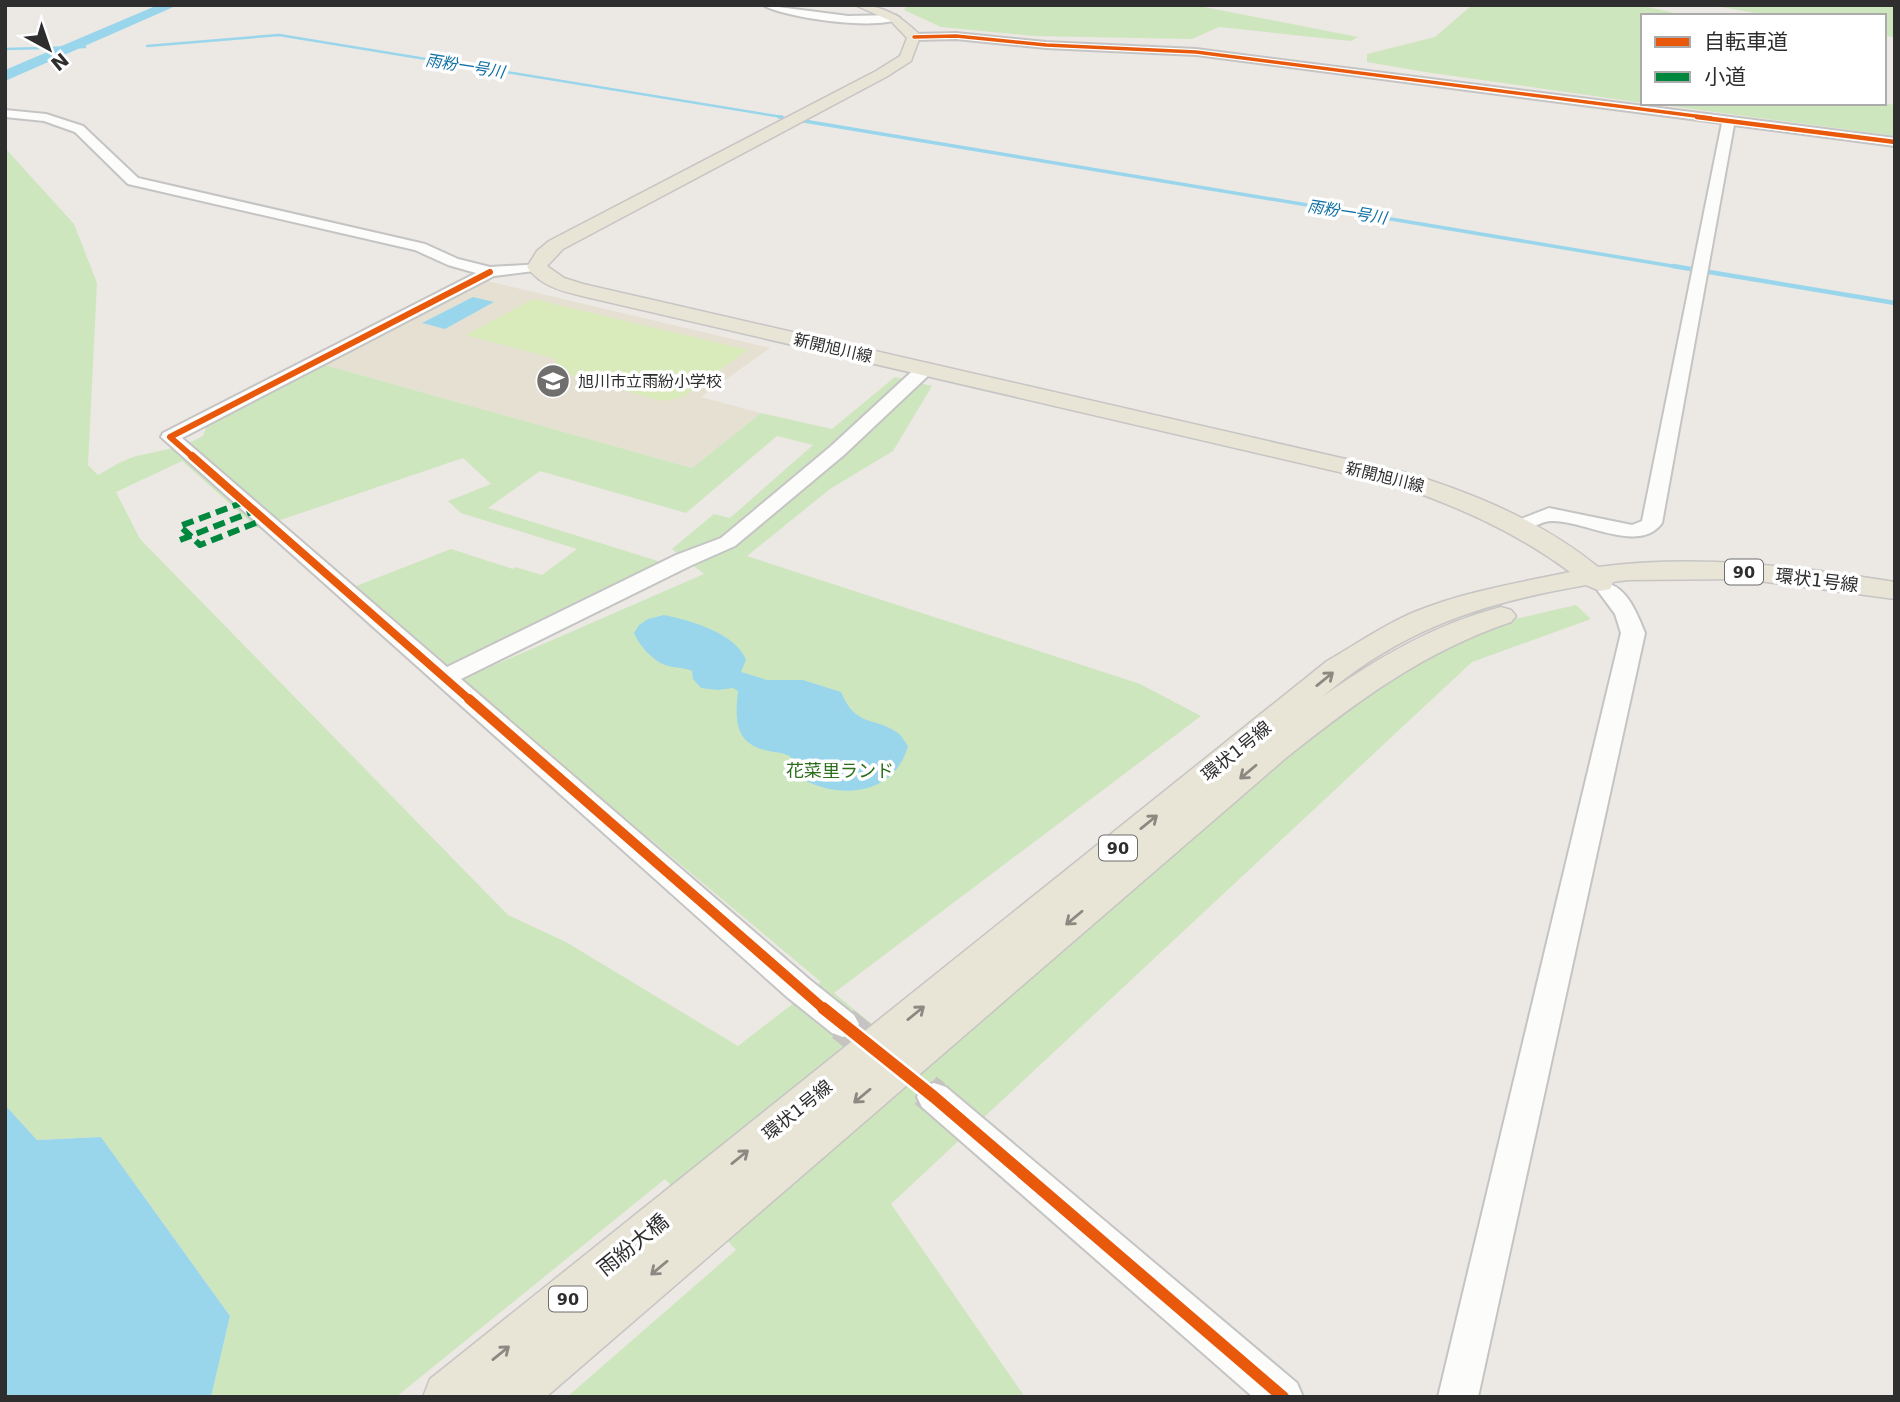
<svg xmlns="http://www.w3.org/2000/svg" width="1900" height="1402" viewBox="0 0 1900 1402" font-family="'DejaVu Sans','Noto Sans JP',sans-serif">
  <style>
    .education { fill: #e6e0d3 }
    .green { fill: #cee6be; fill-rule: evenodd }
    .pitch { fill: #d9eabb }
    .water { fill: #99d6ec }
    .lines { fill: none; stroke-linecap: round; stroke-linejoin: round }
    .stream-far2 { stroke: #99d6ec; stroke-width: 2.5 }
    .stream-far1 { stroke: #99d6ec; stroke-width: 3.5 }
    .stream { stroke: #99d6ec; stroke-width: 4.5 }
    .river { fill: #99d6ec; fill-rule: evenodd }
    .minor-tunnel { stroke: #c6c3c0; stroke-width: 35; stroke-dasharray: 35 18; stroke-linecap: butt }
    .minor-casing { stroke: #c5c4c5; stroke-width: 4 }
    .major-casing { stroke: #c6c5c4; stroke-width: 3 }
    .minor { fill: #fcfcfb; fill-rule: evenodd }
    .major { fill: #e8e4d6; fill-rule: evenodd }
    .quiet { stroke: #00873e; stroke-width: 6; stroke-dasharray: 12 6; stroke-linecap: butt }
    .cycleway-far5-casing { stroke: #fff; stroke-width: 5 }
    .cycleway-far4-casing { stroke: #fff; stroke-width: 7 }
    .cycleway-far3-casing { stroke: #fff; stroke-width: 9 }
    .cycleway-far2-casing { stroke: #fff; stroke-width: 11 }
    .cycleway-far1-casing { stroke: #fff; stroke-width: 14 }
    .cycleway-casing { stroke: #fff; stroke-width: 17 }
    .cycleway-far5 { stroke: #e8590c; stroke-width: 3.5 }
    .cycleway-far4 { stroke: #e8590c; stroke-width: 4.5 }
    .cycleway-far3 { stroke: #e8590c; stroke-width: 6 }
    .cycleway-far2 { stroke: #e8590c; stroke-width: 8 }
    .cycleway-far1 { stroke: #e8590c; stroke-width: 10 }
    .cycleway { stroke: #e8590c; stroke-width: 12 }
    .oneway { stroke: #8b8982 }
    .labels { text-anchor: middle; dominant-baseline: central; stroke-width: 7; stroke-linejoin: round; paint-order: stroke }
    .far-water-label { font-size: 16px; font-style: italic; fill: #0d6fa3; stroke: #fff }
    .far-street-label { font-size: 16px; fill: #2e2e2e; stroke: #fff }
    .far-poi-label { font-size: 16px; fill: #2e2e2e; stroke: #fff; text-anchor: start }
    .shield { fill: #fff; stroke: #6d6d6d; stroke-width: 2 }
    .shield-label { font-size: 16px; font-weight: bold; fill: #2e2e2e }
    .street-label { font-size: 18px; fill: #2e2e2e; stroke: #fff }
    .park-label { font-size: 18px; fill: #2c6e1b; stroke: #fff }
    .near-street-label { font-size: 21px; fill: #2e2e2e; stroke: #fff }
  </style>
  <rect width="100%" height="100%" fill="#ece8e4"/>
  <path class="education" d="M487,281L770,348L701,397L761,413L692,468L325,365Z"/>
  <g class="green">
    <path d="M907,5H1194L1358,37L1351,41L1219,27L1192,39L1034,36L941,27L904,10Z"/>
    <path d="M1472,5H1639L1688,16H1643V103L1425,72L1367,62V54L1435,37Z"/>
    <path d="M1711,5H1895V37L1884,36V16H1771Z"/>
    <path d="M1648,103H1884L1895,105V136Z"/>
    <path d="M5,148L74,224L97,283L88,465L98,475C109,469 121,461 133,457C160,450 176,450 203,436L207,425L325,365L692,468L761,413L832,429L895,377L932,386L893,451L830,489L747,556L1140,684L1201,716L834,993L878,1029L677,1191L665,1179L396,1397H211L230,1316L101,1137L37,1140L5,1105ZM777,436L813,445L730,518L714,514L672,549L704,574L460,680L821,982L738,1046L566,942L508,915L140,539L116,492L182,461L257,528L463,458L491,484L448,501L461,513L577,549L542,575L515,567L513,569L451,549L351,588L442,667L456,668L666,567L658,561L488,508L540,471L686,513Z"/>
    <path d="M1576,605L1591,619L1472,662L891,1204L1025,1397H567L736,1250L723,1236L1367,690L1431,651L1511,620Z"/>
  </g>
  <path class="pitch" d="M533,299L748,350L683,397L661,401L557,371L556,359L466,335Z"/>
  <g class="water">
    <path d="M473,297L494,302L445,329L422,323Z"/>
    <path d="M664,615C689,620 736,633 746,660L741,672L767,680H803L841,692C856,728 874,716 898,733C902,736 905,742 908,746C895,794 843,800 804,780C801,773 799,765 794,760C787,752 778,753 769,751C734,744 735,720 738,691L733,688L718,690L701,688L693,679L692,671C683,667 674,668 665,665C652,660 639,645 634,633L639,625L648,619Z"/>
    <path d="M5,1105L37,1140L101,1137L230,1316L211,1397H5Z"/>
  </g>
  <g class="lines">
    <g class="stream-far2">
      <path d="M147,46L279,35L782,117"/>
      <path d="M5,49L85,47"/>
    </g>
    <g class="stream-far1">
      <path d="M779,117H782"/>
      <path d="M798,120L1684,268"/>
    </g>
    <path class="stream" d="M1673,266L1895,303"/>
    <path class="river" d="M158,5H178L5,81V70Z"/>
    <path class="minor-tunnel" d="M843,1024L934,1097"/>
    <g class="minor-casing">
      <g id="minor">
        <path d="M763,5L848,16L895,15L900,18C880,31 784,18 763,5Z"/>
        <path d="M956,33L1046,42L1196,49L1895,138V146L1734,125L1662,523C1639,555 1584,520 1552,521C1537,521 1527,535 1511,531L1508,527L1511,523L1549,508L1632,525L1642,521L1722,123L1196,55L1046,48L956,39L914,40L909,37L914,34Z"/>
        <path d="M5,110L46,114L83,126L138,178L425,244L458,259L490,267L542,264L545,267L542,270L494,276L182,438L447,667L676,555L721,538L830,447L919,365H931L934,369L931,373L844,455L735,546L692,565L461,679L809,979L854,1015L859,1024L854,1033L843,1037L832,1033L787,997L161,437L163,433L476,273L448,265L415,250L128,184L75,132L44,121L5,117Z"/>
        <path d="M1609,584C1628,589 1638,616 1645,633L1478,1397H1438L1621,633L1615,614L1598,591L1601,586Z"/>
        <path d="M934,1083L946,1087L1297,1383L1303,1397H1253L922,1107L917,1097L922,1087Z"/>
      </g>
    </g>
    <g class="major-casing">
      <path id="major" d="M855,5C883,5 899,15 919,34L920,37L911,61L886,77L563,249L547,266L564,278L583,284L1411,474C1477,495 1543,522 1598,567C1698,554 1796,566 1895,582V599L1744,579L1628,580L1613,582L1610,589L1600,591L1586,585C1482,603 1404,628 1322,697C1377,658 1435,624 1501,607L1511,610L1516,616L1511,622C1423,652 1359,700 1287,757L546,1397H423L430,1379L1327,661C1355,645 1382,626 1412,613C1462,592 1517,583 1570,572C1516,532 1457,506 1395,485L582,296C561,291 541,286 527,267L537,251L549,241L876,71L900,56L907,38L891,21Z"/>
    </g>
    <use href="#minor" class="minor"/>
    <use href="#major" class="major"/>
    <g class="quiet">
      <path d="M244,502L180,526L200,545L263,520"/>
      <path d="M180,540L254,511"/>
    </g>
    <g class="cycleway-far5-casing">
      <path id="cycleway-far5" d="M914,37L956,36L1046,45L1196,52L1711,118"/>
    </g>
    <g class="cycleway-far4-casing">
      <path id="cycleway-far4" d="M1697,117L1895,142"/>
    </g>
    <g class="cycleway-far3-casing">
      <path id="cycleway-far3" d="M194,458L170,437L490,272"/>
    </g>
    <g class="cycleway-far2-casing">
      <path id="cycleway-far2" d="M192,456L471,701"/>
    </g>
    <g class="cycleway-far1-casing">
      <path id="cycleway-far1" d="M469,699L825,1010"/>
    </g>
    <g class="cycleway-casing">
      <path id="cycleway" d="M823,1008L934,1097L1283,1397"/>
    </g>
    <use href="#cycleway-far5" class="cycleway-far5"/>
    <use href="#cycleway-far4" class="cycleway-far4"/>
    <use href="#cycleway-far3" class="cycleway-far3"/>
    <use href="#cycleway-far2" class="cycleway-far2"/>
    <use href="#cycleway-far1" class="cycleway-far1"/>
    <use href="#cycleway" class="cycleway"/>
  </g>
  <defs><path id="oneway-shaft" d="M-6 0H5M1.5-3L5.5 0L1.5 3" fill="none" stroke-width="1.6" stroke-linecap="round" stroke-linejoin="round" transform="scale(1.75)"/></defs>
  <g class="oneway">
    <use href="#oneway-shaft" transform="translate(1325 679) rotate(-39)"/>
    <use href="#oneway-shaft" transform="translate(1248 772) rotate(140)"/>
    <use href="#oneway-shaft" transform="translate(1149 822) rotate(-39)"/>
    <use href="#oneway-shaft" transform="translate(1074 918) rotate(140)"/>
    <use href="#oneway-shaft" transform="translate(916 1013) rotate(-39)"/>
    <use href="#oneway-shaft" transform="translate(862 1096) rotate(140)"/>
    <use href="#oneway-shaft" transform="translate(740 1157) rotate(-39)"/>
    <use href="#oneway-shaft" transform="translate(659 1268) rotate(140)"/>
    <use href="#oneway-shaft" transform="translate(501 1353) rotate(-39)"/>
  </g>
  <defs>
    <g id="school-disc" transform="scale(1.75)"><circle r="9.5" fill="#706f6e" stroke="#fff"/><path d="M0-5L7-2L0 1L-7-2ZM-4 1L0 2.5L4 1V4Q0 6-4 4Z" fill="#fff"/></g>
  </defs>
  <g fill-rule="evenodd">
    <use href="#school-disc" x="553" y="381"/>
  </g>
  <g class="labels">
    <g class="far-water-label">
      <text transform="translate(465 66) rotate(9)">雨粉一号川</text>
      <text transform="translate(1347 212) rotate(9)">雨粉一号川</text>
    </g>
    <g class="far-street-label">
      <text transform="translate(833 348) rotate(13)">新開旭川線</text>
      <text transform="translate(1385 477) rotate(14)">新開旭川線</text>
    </g>
    <g class="far-poi-label">
      <text x="578" y="381">旭川市立雨紛小学校</text>
    </g>
    <g class="shield">
      <rect x="1725" y="559.5" width="38" height="25" rx="5"/>
      <rect x="1099" y="835.5" width="38" height="25" rx="5"/>
      <rect x="549" y="1286.5" width="38" height="25" rx="5"/>
    </g>
    <g class="shield-label">
      <text x="1744" y="572">90</text>
      <text x="1118" y="848">90</text>
      <text x="568" y="1299">90</text>
    </g>
    <g class="street-label">
      <text transform="translate(1817 580) rotate(7)">環状1号線</text>
      <text transform="translate(1236 751) rotate(-39)">環状1号線</text>
      <text transform="translate(797 1110) rotate(-39)">環状1号線</text>
    </g>
    <g class="park-label">
      <text x="840" y="770">花菜里ランド</text>
    </g>
    <g class="near-street-label">
      <text transform="translate(633 1245) rotate(-39)">雨紛大橋</text>
    </g>
  </g>
  <rect width="1900" height="1402" fill="none" stroke="#2e2e2e" stroke-width="14"/>
  <rect x="1641" y="14" width="245" height="91" fill="#ffffff" stroke="#ababab" stroke-width="2"/>
  <rect x="1655" y="37" width="35" height="10" fill="#e8590c" stroke="#ababab" stroke-width="2"/>
  <text x="1704" y="49" font-size="21" fill="#2e2e2e">自転車道</text>
  <rect x="1655" y="72" width="35" height="10" fill="#00873e" stroke="#ababab" stroke-width="2"/>
  <text x="1704" y="84" font-size="21" fill="#2e2e2e">小道</text>
  <g transform="translate(49 49) rotate(140)" stroke="#ffffff" stroke-width="5" paint-order="stroke">
  <path d="M0-5L12 26L0 18L-12 26Z" fill="#2e2e2e"/>
  <text y="-10" font-size="19" font-weight="bold" text-anchor="middle" fill="#2e2e2e">N</text>
  </g>
</svg>
